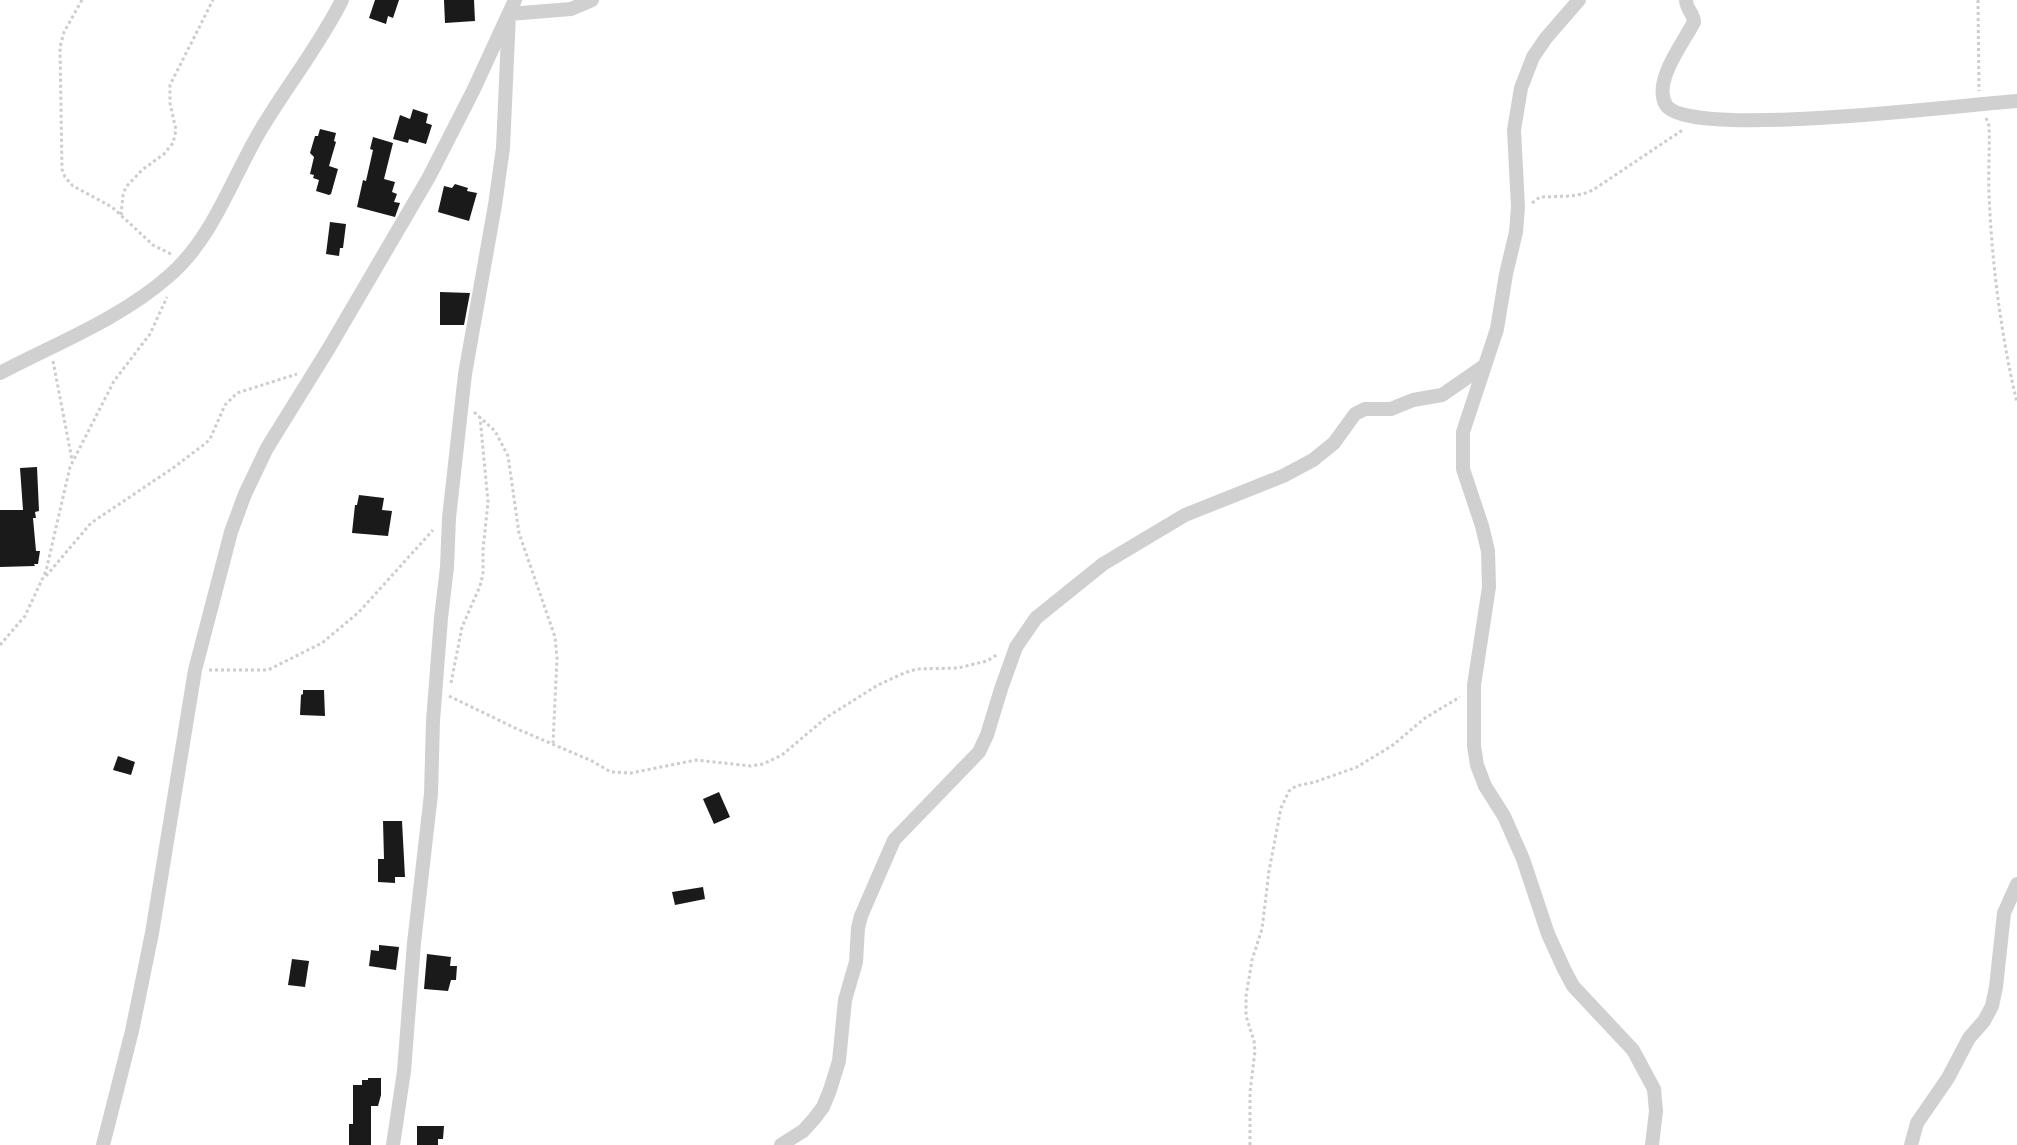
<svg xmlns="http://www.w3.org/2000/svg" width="2017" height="1145" viewBox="0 0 2017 1145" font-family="'Nunito Sans',sans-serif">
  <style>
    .building { fill: #1a1a1a }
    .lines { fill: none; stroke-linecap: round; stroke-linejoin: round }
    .path { stroke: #cdcdcd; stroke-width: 3; stroke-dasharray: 3 3; stroke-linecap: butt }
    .minor { stroke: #d0d0d0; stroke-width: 14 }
  </style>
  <rect width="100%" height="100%" fill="#fff"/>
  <g class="building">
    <path d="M375,0H399L393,18L388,16L386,24L369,18Z"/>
    <path d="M444,0H474L475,21L445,23Z"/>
    <path d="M413,109L428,114L426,123L432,125L426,144L409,139L408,143L393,139L400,115L410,119Z"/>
    <path d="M320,129L336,133L334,141L336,142L329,166L338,169L331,194L329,195L316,191L319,180L313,178L314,175L310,174L314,157L310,153L315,136H318Z"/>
    <path d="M373,137L393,143L384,179L395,182L392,192L397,194L394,202L400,203L395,217L357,207L363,180L366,181L373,150L370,149Z"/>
    <path d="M455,184L468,188L467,191L477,193L469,221L438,212L444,186L452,188Z"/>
    <path d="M330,222L346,224L343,248H340L339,256L326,254Z"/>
    <path d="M440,292L470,293L464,325H440Z"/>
    <path d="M37,467L39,511L35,512L36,518H33L36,551H40L38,564H34L35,566L0,567V510H23L20,468Z"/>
    <path d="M359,495L384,498L382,510L392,511L388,536L352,533L355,505H357Z"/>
    <path d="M303,690H324L325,716L300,715L301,695L303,694Z"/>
    <path d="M118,756L135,762L131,775L113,770Z"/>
    <path d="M719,792L730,817L714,824L703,799Z"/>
    <path d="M383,821H402L405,877H395V883L378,882V859H384Z"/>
    <path d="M703,887L705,899L675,905L672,892Z"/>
    <path d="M379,945L399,947L396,970L369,966L371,950L379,951Z"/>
    <path d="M427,954L451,957L450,966H457L456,980H451L448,991L424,989Z"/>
    <path d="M292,959L309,961L305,987L288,985Z"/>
    <path d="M368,1078H381V1095L378,1106H371V1145H349V1124H353V1085H362V1080H368Z"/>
    <path d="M417,1126H444L443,1139H438V1145H417Z"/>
  </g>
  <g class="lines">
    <g class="path">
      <path d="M82,0L64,32L60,47L62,169L65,177L73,186L112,207L153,245L171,254"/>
      <path d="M1978,0L1979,91"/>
      <path d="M1986,118L1989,126C1990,149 1988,172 1989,195C1992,265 2001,335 2017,403"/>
      <path d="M1532,203L1540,197L1570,196L1583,194L1593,190L1684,129"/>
      <path d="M121,215L123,195L126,187L142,170L164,154L173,143L176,130L170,103V85L213,0"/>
      <path d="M53,361L72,460"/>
      <path d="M474,412L495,431L508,456L519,533L555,637L557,658L553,743"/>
      <path d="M46,576L91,523L173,468L206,443L210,439L225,405L237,393L297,374"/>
      <path d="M0,645L25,616L46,571L70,467L114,381L150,334L167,297"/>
      <path d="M209,670H268L322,643L359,612L433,530"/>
      <path d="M451,683L462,627L480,586L483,574V550L488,502L480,417"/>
      <path d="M449,696L515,728L592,761L611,772L631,773L696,760L751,766L763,764L782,755L827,717L878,685L904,673L917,669L958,668L987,661L998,654"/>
      <path d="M1250,1145V1092L1255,1051L1254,1041L1246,1016V996L1252,960L1262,929L1269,871L1281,808L1289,791L1296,786L1315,782L1357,767L1393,745L1425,718L1460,697"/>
    </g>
    <g class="minor">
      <path d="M1579,0L1546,38L1533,57L1521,88L1514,130L1518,207L1516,232L1506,274L1497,329L1463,432V469L1482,526L1488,551L1489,587L1474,685V746L1477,765L1485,786L1504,816L1523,859L1548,934L1564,969L1573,986L1633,1050L1654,1089L1656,1111L1652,1145"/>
      <path d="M1686,0C1686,9 1694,14 1694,22C1684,42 1652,82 1666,105C1688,140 1967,104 2017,101"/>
      <path d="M0,373C57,343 120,319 169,276C213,238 231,180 260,131C286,87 319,46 342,0"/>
      <path d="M103,1145L132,1031L152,933L195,670L231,532L245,494L267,448L329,348L429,177L473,91L515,0"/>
      <path d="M393,1145L404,1071L414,943L431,794L433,721L441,618L447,567L449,518L465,374L495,205L503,148L509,14L571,9L592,0"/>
      <path d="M781,1145L803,1131L814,1119L823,1107L830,1090L839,1061L845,1000L856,962L858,928L861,916L894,840L979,752L987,735L1001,689L1016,647L1036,618L1103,564L1185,515L1283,476L1313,460L1334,443L1355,414L1365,409H1391L1413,400L1442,395L1484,366"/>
      <path d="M1911,1145L1917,1123L1948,1078L1969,1038L1984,1021L1992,1006L1996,987L2004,913L2017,884"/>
    </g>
  </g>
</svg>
